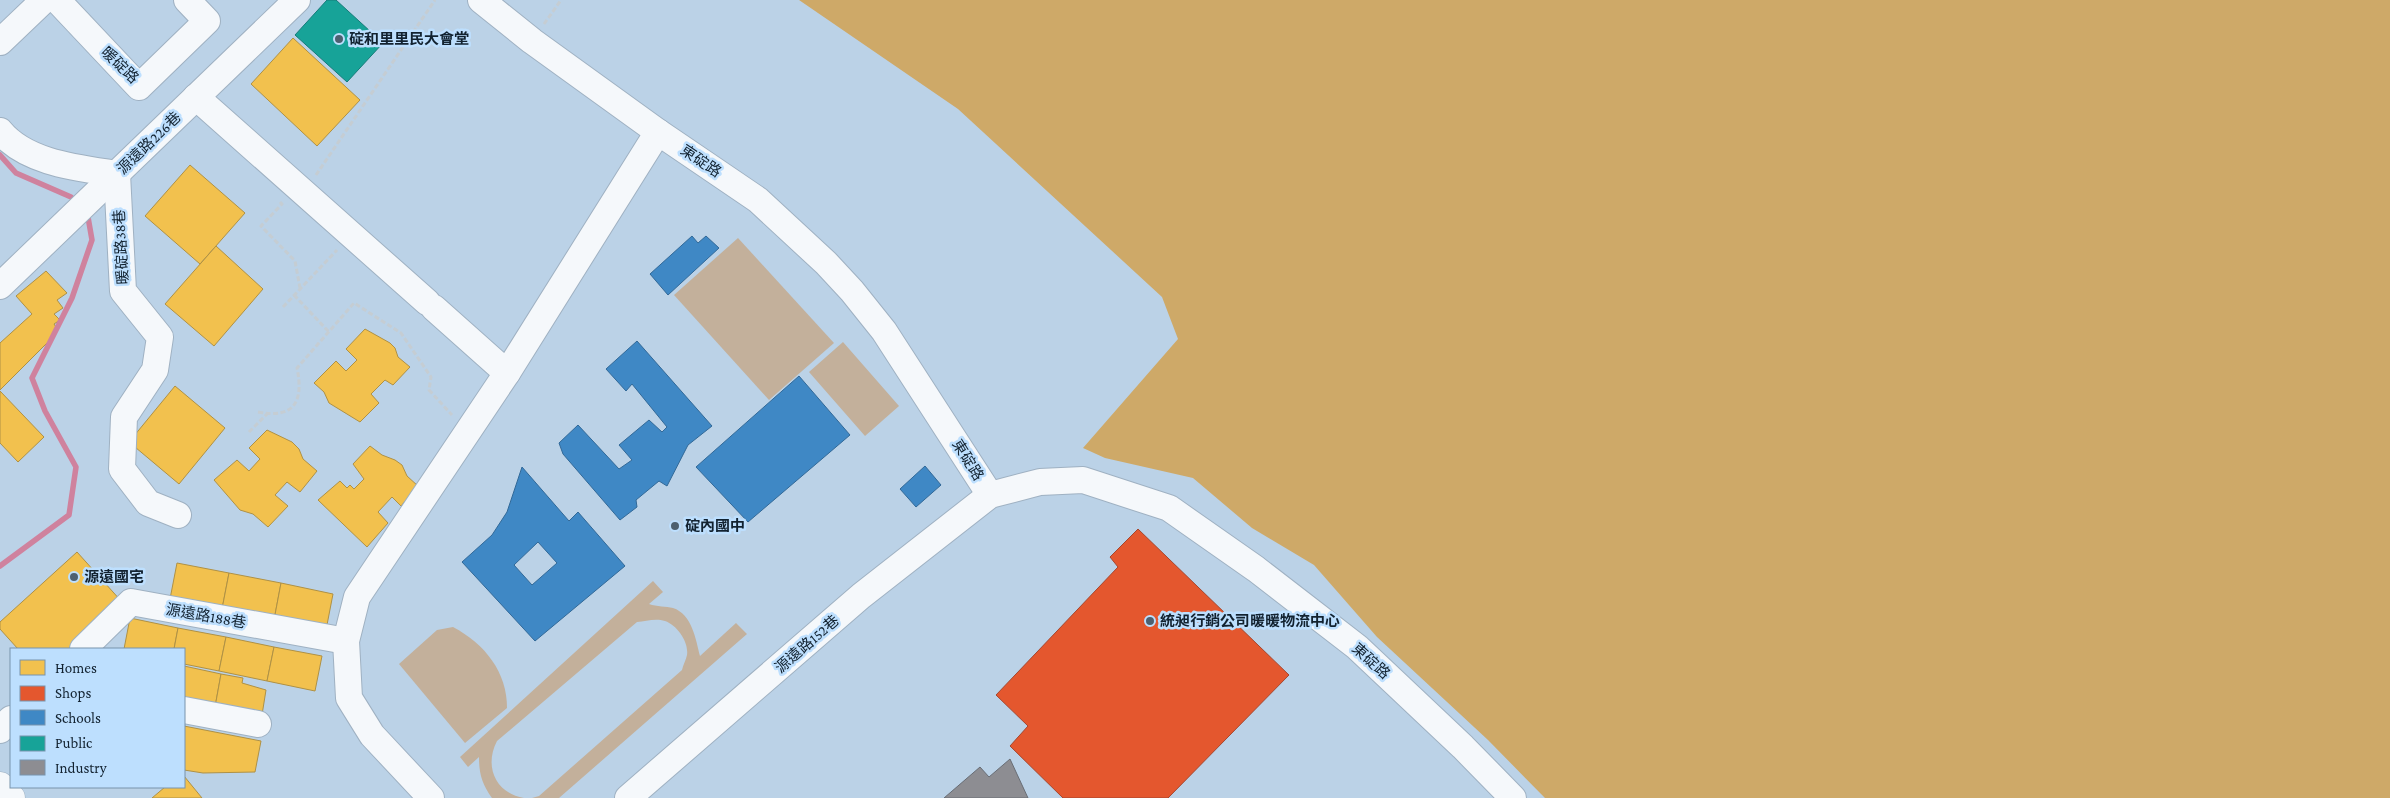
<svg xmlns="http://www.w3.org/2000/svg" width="2390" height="798" viewBox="0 0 2390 798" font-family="'Crimson Pro','Noto Sans TC',serif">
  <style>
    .green { fill: #c3b09b }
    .forest { fill: #cea968 }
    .homes { fill: #f2c14e; stroke: #af9145 }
    .shops { fill: #e4572e; stroke: #a5472f }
    .schools { fill: #3f88c5; stroke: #326998; fill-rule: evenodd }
    .public { fill: #17a398; stroke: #167c79 }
    .industry { fill: #8d8d92; stroke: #686d75 }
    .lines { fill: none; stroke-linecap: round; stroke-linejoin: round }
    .stream { stroke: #cf829e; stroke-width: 5.5 }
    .minor-casing { stroke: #9fb1c2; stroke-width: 28 }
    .major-casing { stroke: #9fb1c2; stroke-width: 29 }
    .path { stroke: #c5cdd3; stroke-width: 3; stroke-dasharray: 5 2.5; stroke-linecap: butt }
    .minor { stroke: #f5f8fb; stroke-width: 26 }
    .major { stroke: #f5f8fb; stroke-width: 28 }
    .poi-dot { fill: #4d6070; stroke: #bddffe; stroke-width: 2 }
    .labels { text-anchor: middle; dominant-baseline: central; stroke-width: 5; stroke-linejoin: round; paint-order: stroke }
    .poi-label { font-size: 15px; font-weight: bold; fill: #122230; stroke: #bddffe; text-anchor: start }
    .street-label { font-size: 15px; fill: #122230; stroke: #bddffe }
  </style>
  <rect width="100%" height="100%" fill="#bbd2e7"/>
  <g class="green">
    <path d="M738,238L834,343L769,400L674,295Z"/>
    <path d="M843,342L899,406L865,436L809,372Z"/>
    <path d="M653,581L663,592L649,604C657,607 666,606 673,608C692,614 696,640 700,656L736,623L747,634L559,798H532L539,796L682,670C683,665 686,660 687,655C689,642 677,625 665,621C656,618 646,621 637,622L497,741C484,766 495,793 524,798H492C482,784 479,774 479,757L468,767L460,757Z"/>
    <path d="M453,627C485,644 507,672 507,708L465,743L399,664L437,630Z"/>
  </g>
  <path class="forest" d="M799,0H2390V798H1545L1488,740L1377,637L1314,565L1252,528L1193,478L1105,458L1083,448L1178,339L1162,297L958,109Z"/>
  <g class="homes">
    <path d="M293,38L360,100L317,146L251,84Z"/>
    <path d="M190,165L245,213L200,264L145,216Z"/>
    <path d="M216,246L263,289L214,346L165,304Z"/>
    <path d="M46,271L67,293L57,300L63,308L54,314L60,320L54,324L56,327L52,338L0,390V343L32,314L16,296Z"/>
    <path d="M365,329L390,343L395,348L398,357L410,367L393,385L385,380L371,394L379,403L360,422L329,403L324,392L314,383L336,361L346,371L357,360L346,349Z"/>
    <path d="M175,386L225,428L179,484L129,442Z"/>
    <path d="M0,391L44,437L18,462L0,443Z"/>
    <path d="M267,430L292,442L299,449L303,459L317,471L300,492L287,482L275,495L288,506L268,527L253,514L240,510L214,480L237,460L249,471L260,459L249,448Z"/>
    <path d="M370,446L382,455L395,460L402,465L407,476L418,486L401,506L392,497L378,512L388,523L367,547L318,500L340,481L347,488L350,485L354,489L364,479L353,464Z"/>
    <path d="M77,552L122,602L70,649H18L0,629V622Z"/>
    <path d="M177,563L229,573L222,609L170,599Z"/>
    <path d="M229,573L281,583L274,620L222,609Z"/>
    <path d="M281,583L333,594L326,630L274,620Z"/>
    <path d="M130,618L178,628L174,649H124Z"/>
    <path d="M178,628L226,637L219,671L184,664V649H174Z"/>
    <path d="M226,637L274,647L267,681L219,671Z"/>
    <path d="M274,647L322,656L315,691L267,681Z"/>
    <path d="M184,666L221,674L215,707L184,702Z"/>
    <path d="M221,674L243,678L242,683L266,690L262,715L215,707Z"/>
    <path d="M184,726L261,741L255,772L203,773L184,770Z"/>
    <path d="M184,776L202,798H152L165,787H184Z"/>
  </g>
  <path class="shops" d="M1138,529L1289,675L1168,798H1063L1010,746L1028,726L996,695L1118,567L1110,557Z"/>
  <g class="schools">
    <path d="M692,236L698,243L706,236L719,248L668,295L650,274Z"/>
    <path d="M637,341L712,426L688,445L667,486L659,481L636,500L637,507L620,520L563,454L559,443L578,425L619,469L632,460L619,445L649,420L662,432L667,427L632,384L626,391L606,369Z"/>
    <path d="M799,376L850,435L748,522L696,467Z"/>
    <path d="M925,466L941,485L916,507L900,489Z"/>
    <path d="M522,467L569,521L578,512L625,566L535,641L462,562L492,535L507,512ZM538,542L557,563L532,585L514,565Z"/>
  </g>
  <path class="public" d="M327,0H336L383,43L347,82L295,35Z"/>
  <path class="industry" d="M1010,759L1028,798H944L980,767L989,777Z"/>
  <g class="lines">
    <g class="stream">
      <path d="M0,155L16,173L71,197"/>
      <path d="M0,566L69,515L76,467L45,411L32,378L72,298L92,240L88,217"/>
    </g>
    <g class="minor-casing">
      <g id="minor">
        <path d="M57,0L139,87L207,21L187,0"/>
        <path d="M481,0L532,41L658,132L758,200L826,263L852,291L884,331L990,495"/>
        <path d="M0,42L44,0"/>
        <path d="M196,97L427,302"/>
        <path d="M0,131C26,163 78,168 117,174"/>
        <path d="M117,174L123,291L160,337L155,370L124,417L122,469L148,503L178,515"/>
        <path d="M0,286L297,0"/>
        <path d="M434,308L507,373"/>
        <path d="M83,649L131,602L346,641"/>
        <path d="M184,710L258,724"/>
        <path d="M0,730L11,719"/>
        <path d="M431,798L372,735L349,698L346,641L357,597L507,373L658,132"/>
        <path d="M628,798L861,596L990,495L1040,482L1083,480L1169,508L1256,569L1357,647L1463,747L1513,798"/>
      </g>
    </g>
    <g class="major-casing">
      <path id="major" d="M0,786L11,798"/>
    </g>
    <g class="path">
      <path d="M544,24L561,0"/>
      <path d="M316,175L435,0"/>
      <path d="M280,202L282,204L261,226L295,261L300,288"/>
      <path d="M294,295L329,332"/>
      <path d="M283,307L337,250"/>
      <path d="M258,412C294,419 304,402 297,368L354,303L401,333L431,377L429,390L452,415"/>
      <path d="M249,432L267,414"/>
    </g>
    <use href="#minor" class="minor"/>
    <use href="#major" class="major"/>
  </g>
  <g class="poi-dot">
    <circle cx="339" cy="39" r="5"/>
    <circle cx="675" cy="526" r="5"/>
    <circle cx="74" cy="577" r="5"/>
    <circle cx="1150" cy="621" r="5"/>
  </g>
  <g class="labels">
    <g class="poi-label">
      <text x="349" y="39">碇和里里民大會堂</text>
      <text x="685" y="526">碇內國中</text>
      <text x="84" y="577">源遠國宅</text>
      <text x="1160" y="621">統昶行銷公司暖暖物流中心</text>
    </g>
    <g class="street-label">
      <text transform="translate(120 65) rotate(44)">暖碇路</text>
      <text transform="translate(149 143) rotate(-44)">源遠路226巷</text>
      <text transform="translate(701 161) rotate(34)">東碇路</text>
      <text transform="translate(121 247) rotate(-93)">暖碇路38巷</text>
      <text transform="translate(968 460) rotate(58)">東碇路</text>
      <text transform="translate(206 616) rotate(10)">源遠路188巷</text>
      <text transform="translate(807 644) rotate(-41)">源遠路152巷</text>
      <text transform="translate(1371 661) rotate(42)">東碇路</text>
    </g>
  </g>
  <rect x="10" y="648" width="175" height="140" fill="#bddffe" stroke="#7993ac"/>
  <rect x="20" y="660" width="25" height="15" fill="#f2c14e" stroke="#7993ac"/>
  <text x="55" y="673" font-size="15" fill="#122230">Homes</text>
  <rect x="20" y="686" width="25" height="15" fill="#e4572e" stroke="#7993ac"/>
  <text x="55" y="698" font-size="15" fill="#122230">Shops</text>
  <rect x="20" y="710" width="25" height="15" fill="#3f88c5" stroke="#7993ac"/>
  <text x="55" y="723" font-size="15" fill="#122230">Schools</text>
  <rect x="20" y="736" width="25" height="15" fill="#17a398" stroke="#7993ac"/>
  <text x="55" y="748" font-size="15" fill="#122230">Public</text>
  <rect x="20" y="760" width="25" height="15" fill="#8d8d92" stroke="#7993ac"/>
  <text x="55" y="773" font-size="15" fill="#122230">Industry</text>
</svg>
